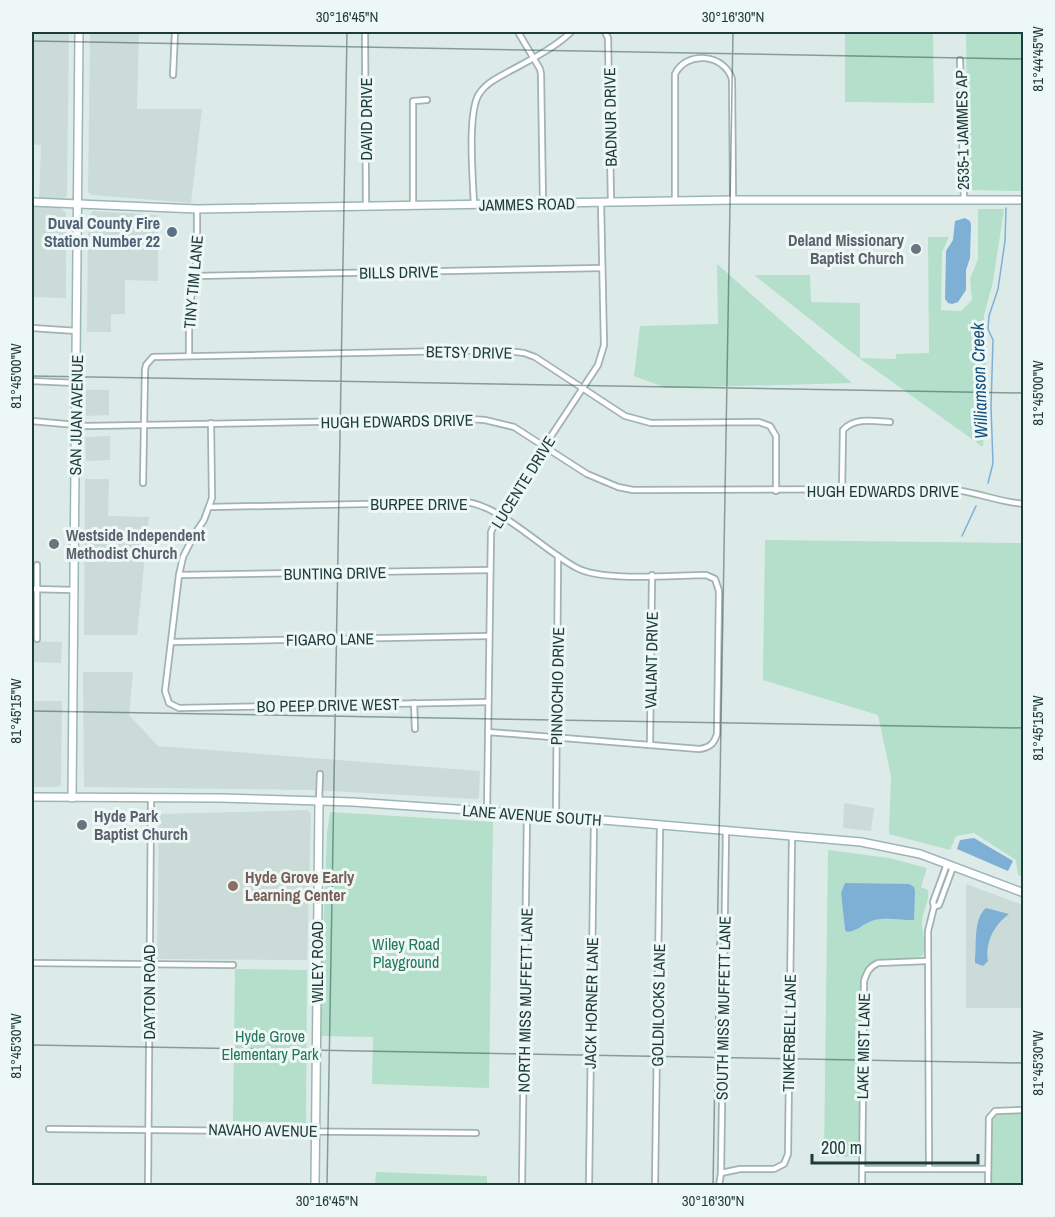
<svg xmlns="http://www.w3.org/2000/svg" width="1055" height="1217" viewBox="0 0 1055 1217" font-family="'Archivo Narrow',sans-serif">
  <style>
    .built { fill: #cbdbd8 }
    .green { fill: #b3dfcb; fill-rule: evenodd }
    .water { fill: #7eb0d6 }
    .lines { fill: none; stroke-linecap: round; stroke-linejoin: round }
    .stream { stroke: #7eb0d6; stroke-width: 1.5 }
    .street-casing { stroke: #a0b3b1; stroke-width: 8 }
    .secondary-casing { stroke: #9bb7b5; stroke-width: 10 }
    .street { stroke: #fff; stroke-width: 4.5 }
    .secondary { stroke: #fff; stroke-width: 7 }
    .ticks { fill: none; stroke: #1d3b3b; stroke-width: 1.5; stroke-opacity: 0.45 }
    .service-dot { fill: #5c6f8a; stroke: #edf7f5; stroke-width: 2 }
    .worship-dot { fill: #6b7280; stroke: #edf7f5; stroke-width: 2 }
    .education-dot { fill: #8d6e63; stroke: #edf7f5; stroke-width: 2 }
    .labels { text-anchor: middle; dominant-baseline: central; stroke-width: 6; stroke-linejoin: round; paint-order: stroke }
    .street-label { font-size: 16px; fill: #1d3b3b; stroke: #edf7f5 }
    .service-label { font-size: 16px; font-weight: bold; fill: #4e5e75; stroke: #edf7f5; text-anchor: end }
    .worship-label { font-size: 16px; font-weight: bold; fill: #5b616d; stroke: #edf7f5; text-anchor: start }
    .education-label { font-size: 16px; font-weight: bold; fill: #785e54; stroke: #edf7f5; text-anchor: start }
    .park-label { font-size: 16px; fill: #24765a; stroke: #edf7f5 }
    .water-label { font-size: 18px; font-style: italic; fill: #134d7c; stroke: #edf7f5 }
    .neatline { fill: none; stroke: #1d3b3b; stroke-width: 2 }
    .ticks-label { font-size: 15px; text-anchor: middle; fill: #1d3b3b }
  </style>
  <rect width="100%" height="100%" fill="#ddebe8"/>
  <g class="built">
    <path d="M32,32H69L67,196L63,199L39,198L41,145L32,144Z"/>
    <path d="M109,32H139L137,109H202L191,203L92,195L88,192L90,35L91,33Z"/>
    <path d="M32,206L61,208L66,213V298L32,297Z"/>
    <path d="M93,211L158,215V281L125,280V314H111V332H87L88,217Z"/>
    <path d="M86,390H109V415L86,416Z"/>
    <path d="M110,436V460L86,461L85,437Z"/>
    <path d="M85,479H109L108,516L149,517L137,635H84Z"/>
    <path d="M32,641L62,642L61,663L32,662Z"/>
    <path d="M83,672H133L129,715L158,746L480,771L479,797L477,799L311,790L84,787Z"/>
    <path d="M32,701H62L61,785L57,787H32Z"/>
    <path d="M844,803L874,808L871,831L843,828Z"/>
    <path d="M308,810L311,814L307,960L157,959L159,814Z"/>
    <path d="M966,884L1023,905V1008H966Z"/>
  </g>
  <g class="green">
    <path d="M845,32H933L934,103L845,102Z"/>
    <path d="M966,32H1023V191L968,190Z"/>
    <path d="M978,209H1004L993,282L984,315L983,333L987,344L983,447L859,358L754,275H810L811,302L860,303V358L896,359V354L929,353L928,237H949L942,252L941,310L961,311L972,300L970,279L978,259Z"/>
    <path d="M717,264L852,383L666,388L634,376L640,326L718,324Z"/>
    <path d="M765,540L1023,543V877L1018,875L1016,860L974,833L956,836L950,850L889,834L891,776L878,715L763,680Z"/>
    <path d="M330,812L493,822L489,1088L372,1084L373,1037L321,1036L322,963L327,833Z"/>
    <path d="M828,850L889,858L927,868L921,887L928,890C930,902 921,913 922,925C923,934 926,945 923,955C903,968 881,948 863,972L859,1001V1157L824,1156ZM841,893L906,920C895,919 884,917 873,920C863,923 856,932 847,932L845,930Z"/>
    <path d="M235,969L307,970L306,1123L233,1121Z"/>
    <path d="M1001,1113H1023V1185L992,1186V1123L995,1116Z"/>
    <path d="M376,1172L487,1176V1185H375Z"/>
  </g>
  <g class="water">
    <path d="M965,218L970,221L971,225L970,258L966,270V290L958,302L952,304L948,303L945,299L946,251L953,240L955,221Z"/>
    <path d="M974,838L1013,861L1008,871L957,849L960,840Z"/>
    <path d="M845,883L909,884L914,887L915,891L914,920C900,920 887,917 874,920C864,923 856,932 847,932L845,930L841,893Z"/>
    <path d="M986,908L1009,914C994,925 985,942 988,961L983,966L975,963V959C977,943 973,919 986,908Z"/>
  </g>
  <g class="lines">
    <g class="stream">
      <path d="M988,483L993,463L991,407L993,340L988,329L989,316L998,289L1005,241L1006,208"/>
      <path d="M962,536L976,506"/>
    </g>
    <g class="street-casing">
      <g id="street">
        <path d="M365,32L366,207"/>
        <path d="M518,32L540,69L541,74L543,204"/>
        <path d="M605,32L608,38L611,202"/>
        <path d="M960,60L964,200"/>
        <path d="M173,75L175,32"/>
        <path d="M675,201V74C687,50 724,54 732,79L733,200"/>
        <path d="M474,205C473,180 467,113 479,94C486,83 497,78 508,72C530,60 553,49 571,32"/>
        <path d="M413,206V101L427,100"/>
        <path d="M195,276L602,268"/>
        <path d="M32,328L77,331"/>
        <path d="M189,355V312L197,258V209"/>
        <path d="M32,381L76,383"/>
        <path d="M32,421L87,426L469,419L485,420L514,427L587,474L618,487L633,490L948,489C974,491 998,502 1024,504"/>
        <path d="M211,423L212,498L204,520L194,535L183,557L179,575L165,691L169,703L179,708L488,702"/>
        <path d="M143,483L145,370L146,365L153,357L500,350L524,353L535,357L625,416L651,423L759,422L770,426L776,436V491"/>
        <path d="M842,490L843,430C855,417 874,421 890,422"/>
        <path d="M210,507L467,502C504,508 543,550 577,568C603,582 674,575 706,575L715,579L719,591L717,734C714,744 709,748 699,749L488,732"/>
        <path d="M179,575L490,570"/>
        <path d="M32,589L74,590"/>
        <path d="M37,639V565"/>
        <path d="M171,642L489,636"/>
        <path d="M414,703L415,729"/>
        <path d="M650,745L652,575"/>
        <path d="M319,801L320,774"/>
        <path d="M487,811L491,532L499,515L598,365L604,345L601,203"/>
        <path d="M556,816L558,556"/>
        <path d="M934,907L939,905L953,867"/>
        <path d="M32,963L233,965"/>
        <path d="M49,1129L476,1133"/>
        <path d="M862,1169H988"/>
        <path d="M929,1169L928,931L934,907L933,902L947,864"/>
        <path d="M721,1173L740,1169H774L784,1164L788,1154L792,836"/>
        <path d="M148,1186L151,798"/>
        <path d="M522,1186L527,814"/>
        <path d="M589,1186L594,820"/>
        <path d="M655,1186L660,825"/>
        <path d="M719,1186L721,1173L726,830"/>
        <path d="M862,1186L864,981C867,972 869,967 878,963L927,961"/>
        <path d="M988,1186L989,1118L995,1111L1024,1110"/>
      </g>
    </g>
    <g class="secondary-casing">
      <g id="secondary">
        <path d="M32,202L197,209L733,200H1024"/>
        <path d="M32,797L220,798L353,802L556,816L861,842L920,854L1024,893"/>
        <path d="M72,798L79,32"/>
        <path d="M315,1186L319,801"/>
      </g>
    </g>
    <use href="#street" class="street"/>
    <use href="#secondary" class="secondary"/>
  </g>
  <path class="ticks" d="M32,41L1024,59M32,376L1024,393M32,711L1024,728M32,1045L1024,1063M327,1186L347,32M713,1186L733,32"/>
  <circle class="service-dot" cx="172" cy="232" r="6"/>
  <g class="worship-dot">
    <circle cx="916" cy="249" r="6"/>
    <circle cx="54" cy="544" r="6"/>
    <circle cx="82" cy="825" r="6"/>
  </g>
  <circle class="education-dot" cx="233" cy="886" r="6"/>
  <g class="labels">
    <g class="street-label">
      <text transform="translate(610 117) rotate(-91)">BADNUR DRIVE</text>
      <text transform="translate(366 119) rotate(-90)">DAVID DRIVE</text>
      <text transform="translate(962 130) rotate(-91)">2535-1 JAMMES AP</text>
      <text transform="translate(527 204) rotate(-1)">JAMMES ROAD</text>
      <text transform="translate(399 272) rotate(-1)">BILLS DRIVE</text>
      <text transform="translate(193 282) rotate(-85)">TINY TIM LANE</text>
      <text transform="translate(469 352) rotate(1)">BETSY DRIVE</text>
      <text transform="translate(76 415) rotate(-89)">SAN JUAN AVENUE</text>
      <text transform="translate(397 421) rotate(-1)">HUGH EDWARDS DRIVE</text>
      <text transform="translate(523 482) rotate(-58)">LUCENTE DRIVE</text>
      <text x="883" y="491">HUGH EDWARDS DRIVE</text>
      <text x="419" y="504">BURPEE DRIVE</text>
      <text transform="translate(335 573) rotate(-1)">BUNTING DRIVE</text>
      <text transform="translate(330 639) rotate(-1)">FIGARO LANE</text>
      <text transform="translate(651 660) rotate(-89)">VALIANT DRIVE</text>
      <text transform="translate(557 686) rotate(-89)">PINNOCHIO DRIVE</text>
      <text transform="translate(328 705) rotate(-1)">BO PEEP DRIVE WEST</text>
      <text transform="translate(532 815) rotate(4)">LANE AVENUE SOUTH</text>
      <text transform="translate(317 962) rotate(-90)">WILEY ROAD</text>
      <text transform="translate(149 992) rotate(-90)">DAYTON ROAD</text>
      <text transform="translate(525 1000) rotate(-89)">NORTH MISS MUFFETT LANE</text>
      <text transform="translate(591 1003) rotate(-89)">JACK HORNER LANE</text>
      <text transform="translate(658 1005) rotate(-89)">GOLDILOCKS LANE</text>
      <text transform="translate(723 1008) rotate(-89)">SOUTH MISS MUFFETT LANE</text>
      <text transform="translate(789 1033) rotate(-89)">TINKERBELL LANE</text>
      <text transform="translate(863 1046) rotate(-89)">LAKE MIST LANE</text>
      <text transform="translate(263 1130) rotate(1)">NAVAHO AVENUE</text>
    </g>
    <g class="service-label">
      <text x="160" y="223">Duval County Fire<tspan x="160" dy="18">Station Number 22</tspan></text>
    </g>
    <g class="worship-label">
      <text x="904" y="240" text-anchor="end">Deland Missionary<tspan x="904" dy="18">Baptist Church</tspan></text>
      <text x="66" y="535">Westside Independent<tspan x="66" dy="18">Methodist Church</tspan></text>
      <text x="94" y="816">Hyde Park<tspan x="94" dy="18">Baptist Church</tspan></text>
    </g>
    <g class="education-label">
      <text x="245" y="877">Hyde Grove Early<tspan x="245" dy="18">Learning Center</tspan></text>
    </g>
    <g class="park-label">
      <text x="406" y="944">Wiley Road<tspan x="406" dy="18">Playground</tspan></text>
      <text x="270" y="1036">Hyde Grove<tspan x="270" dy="18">Elementary Park</tspan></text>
    </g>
    <g class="water-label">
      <text transform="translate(979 381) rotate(-92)">Williamson Creek</text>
    </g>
  </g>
  <rect width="1055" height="1217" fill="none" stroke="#edf7f5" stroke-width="66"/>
  <path d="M812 1154v9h166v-9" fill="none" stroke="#1d3b3b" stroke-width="3"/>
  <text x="821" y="1154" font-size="18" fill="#1d3b3b" stroke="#edf7f5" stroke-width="4.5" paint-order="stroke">200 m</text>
  <rect x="33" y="33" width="989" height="1151" class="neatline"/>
  <g class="ticks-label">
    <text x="347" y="22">30°16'45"N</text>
    <text x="733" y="22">30°16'30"N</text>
    <text transform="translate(1038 59) rotate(-90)" y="5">81°44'45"W</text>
    <text transform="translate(16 376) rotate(-90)" y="5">81°45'00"W</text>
    <text transform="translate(1038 393) rotate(-90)" y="5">81°45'00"W</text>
    <text transform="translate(16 711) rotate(-90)" y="5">81°45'15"W</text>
    <text transform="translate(1038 728) rotate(-90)" y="5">81°45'15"W</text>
    <text transform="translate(16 1046) rotate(-90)" y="5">81°45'30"W</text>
    <text transform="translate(1038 1063) rotate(-90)" y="5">81°45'30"W</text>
    <text x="327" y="1206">30°16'45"N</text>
    <text x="713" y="1206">30°16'30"N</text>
  </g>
</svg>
